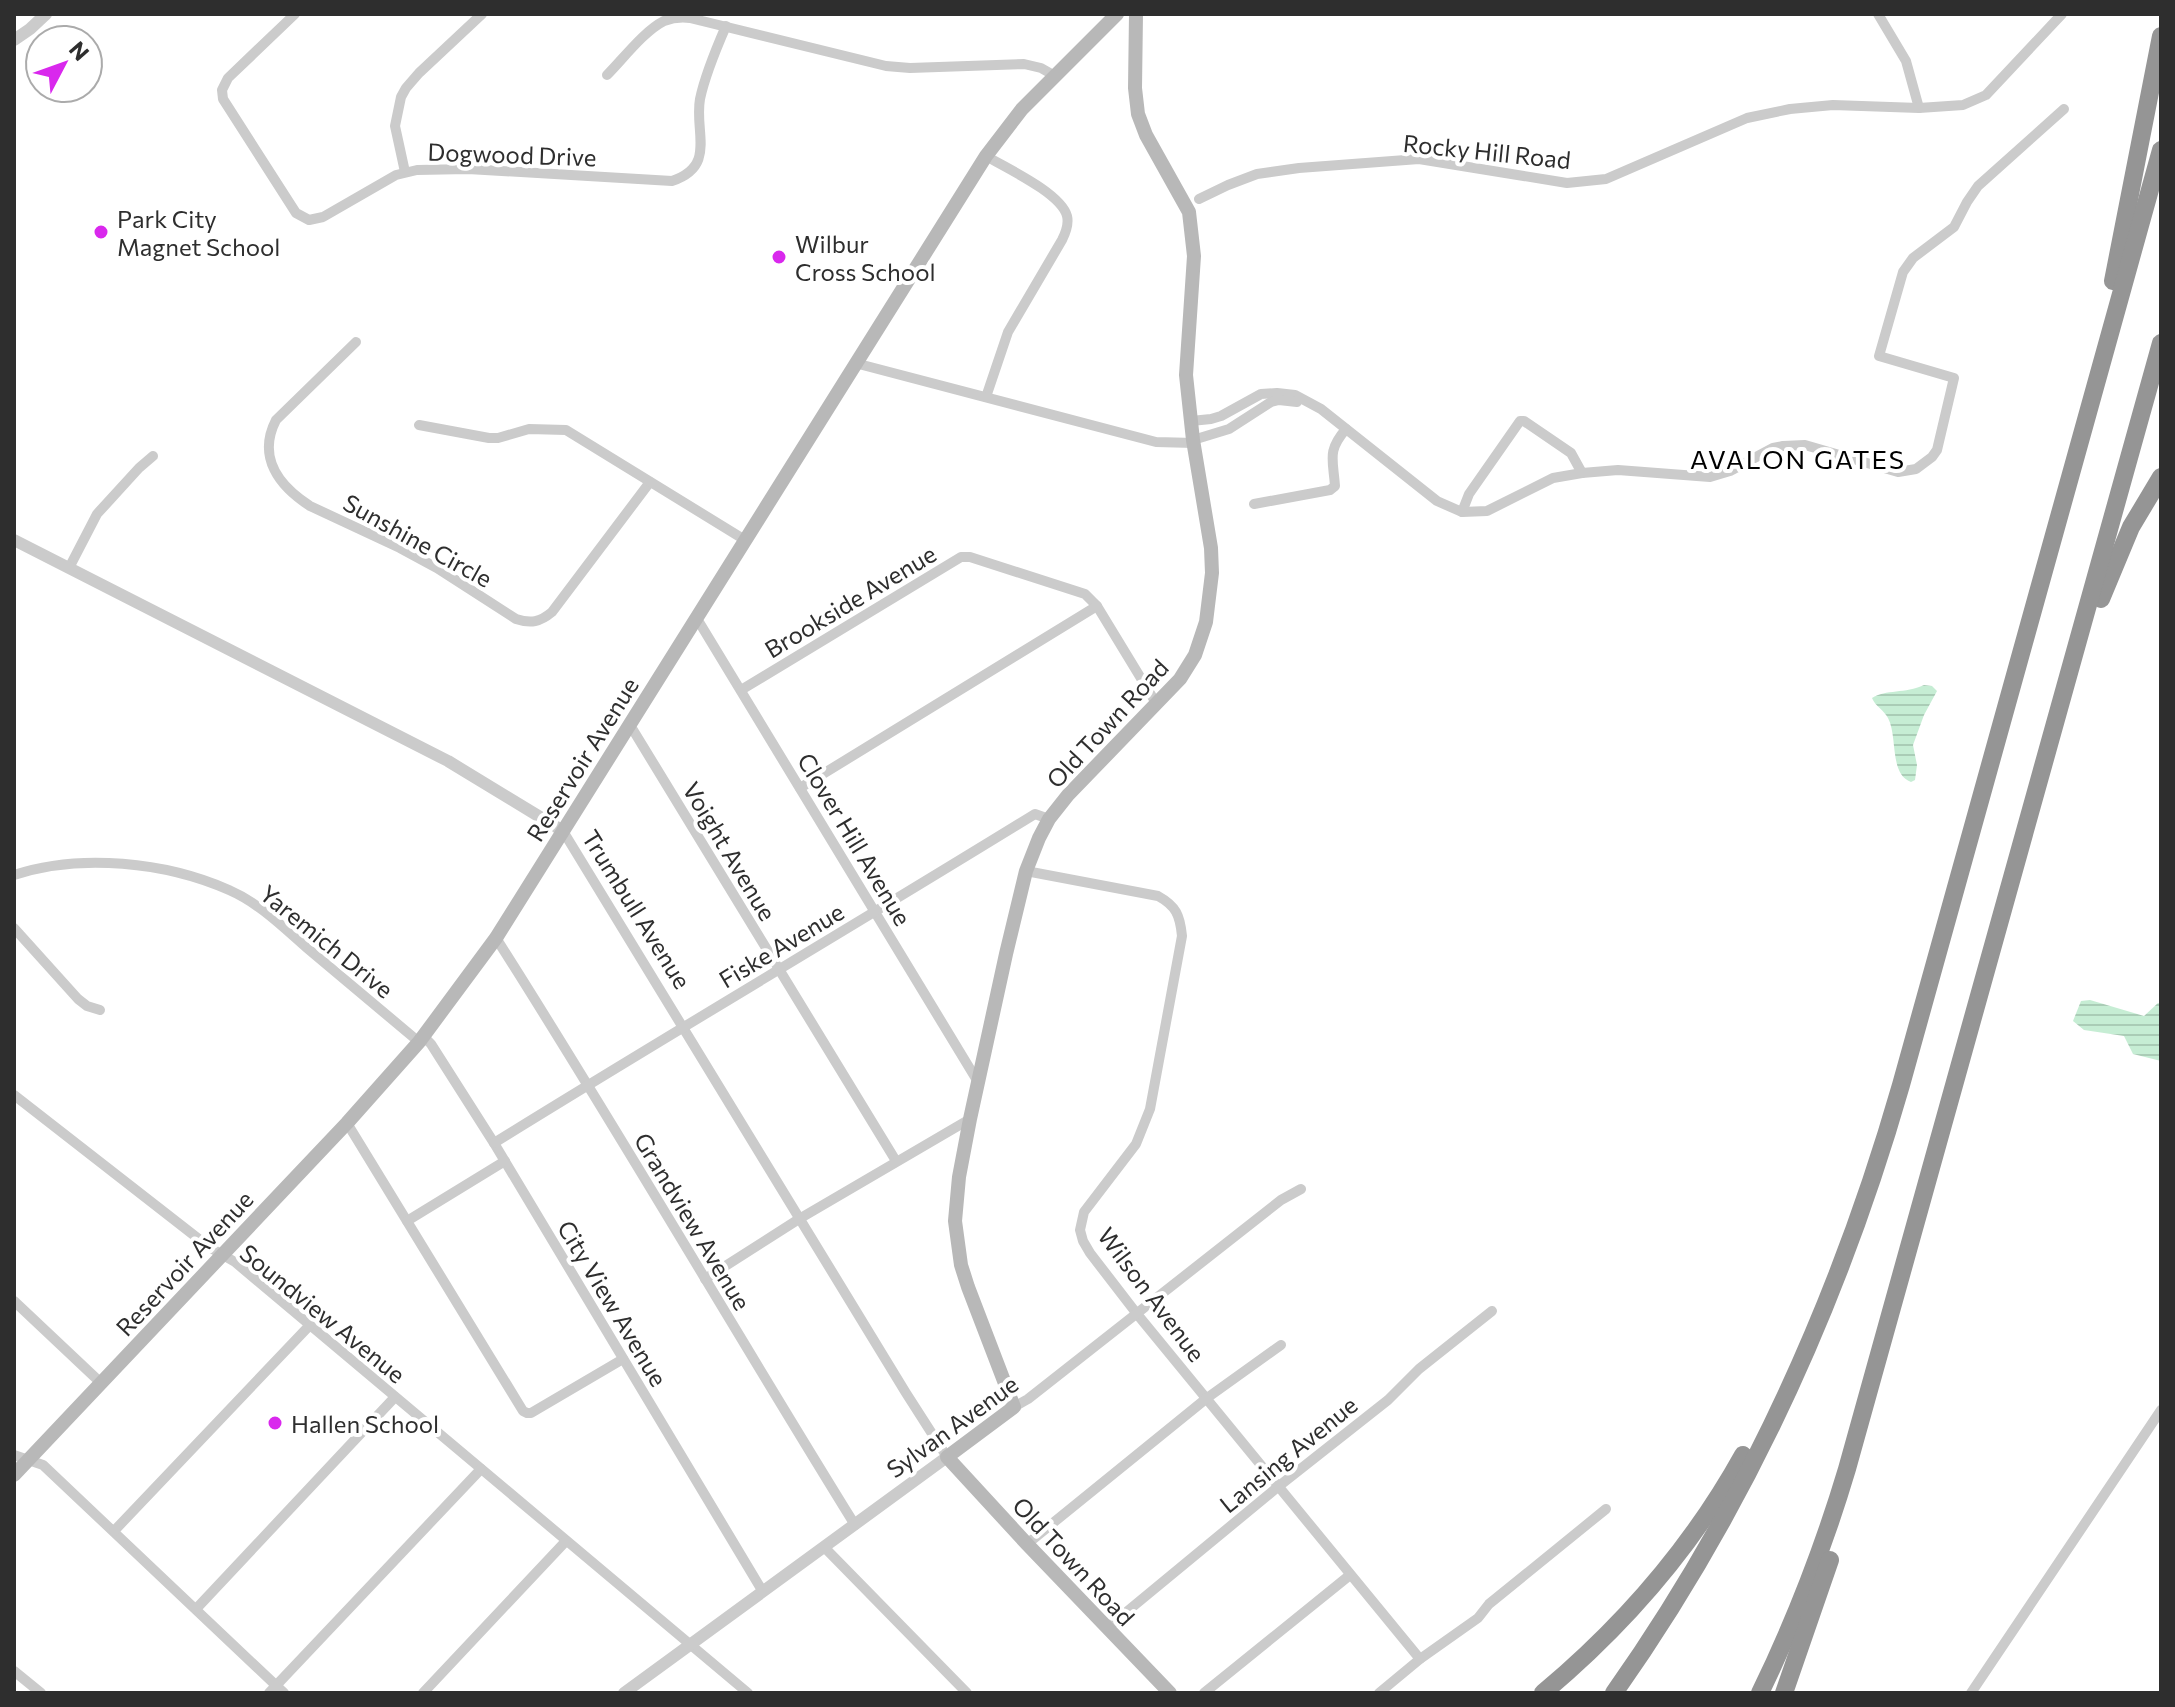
<svg xmlns="http://www.w3.org/2000/svg" width="2175" height="1707" viewBox="0 0 2175 1707" font-family="Commissioner,sans-serif">
  <style>
    .water { fill: url(#water-rules) }
    .lines { fill: none; stroke-linecap: round; stroke-linejoin: round }
    .minor { stroke: #cbcbcb; stroke-width: 10 }
    .tertiary { stroke: #cbcbcb; stroke-width: 12 }
    .secondary { stroke: #b8b8b8; stroke-width: 14 }
    .motorway { stroke: #959595; stroke-width: 18 }
    .poi-dot { fill: #d928ed; stroke: #fff; stroke-width: 3 }
    .labels { text-anchor: middle; dominant-baseline: central; stroke-width: 8; stroke-linejoin: round; paint-order: stroke }
    .street-label { font-size: 24px; fill: #2e2e2e; stroke: #fff }
    .poi-label { font-size: 24px; fill: #2e2e2e; stroke: #fff; text-anchor: start }
    .neighbourhood-label { font-size: 26px; letter-spacing: 2px; fill: #000; stroke: #fff }
  </style>
  <defs>
    <pattern id="water-rules" width="6" height="5" patternUnits="userSpaceOnUse" patternTransform="scale(2)"><rect width="6" height="5" fill="#c6edd4"/><path d="M0 2.5h6" fill="none" stroke="#aaccb6"/></pattern>
  </defs>
  <rect width="100%" height="100%" fill="#fff"/>
  <g class="water">
    <path d="M1924,685L1932,686L1937,691L1924,715L1913,745L1917,765L1915,780L1911,782C1889,774 1898,737 1888,718C1884,710 1875,706 1872,698C1886,689 1905,694 1924,685Z"/>
    <path d="M2090,1000L2144,1016L2158,1003L2161,1004V1061L2133,1054L2124,1036L2084,1030L2073,1021L2081,1001Z"/>
  </g>
  <g class="lines">
    <g class="minor">
      <path d="M295,14L228,78L222,90L223,99L296,213L309,220L323,217L396,175L417,170L468,169L672,181C717,166 694,132 700,99C705,75 716,49 726,26"/>
      <path d="M1878,14L1906,61L1919,108"/>
      <path d="M607,75C623,59 644,31 664,21C672,18 682,17 690,18L886,66L910,68L1024,64L1041,68L1055,76"/>
      <path d="M986,156C1006,168 1061,193 1067,216C1069,224 1066,232 1062,240L1008,332L986,397"/>
      <path d="M405,172L395,126L401,97L406,88L419,73L482,14"/>
      <path d="M1199,199L1228,185L1257,174L1299,168L1419,159L1567,183L1606,179L1747,118L1790,109L1833,105L1919,108L1963,105L1986,95L2062,14"/>
      <path d="M356,342L276,420C257,457 279,486 310,506L400,548L437,568L516,619C531,624 540,622 552,612L650,482"/>
      <path d="M855,363L1156,442L1194,443"/>
      <path d="M1191,421L1211,419L1221,416L1261,394L1277,393L1295,395L1321,409L1437,501L1462,512L1487,511L1553,478L1582,473L1618,470L1710,477L1730,471L1773,448L1783,446L1805,445L1898,472L1916,469L1932,457L1937,450L1954,378L1879,356L1903,272L1913,258L1954,227L1967,202L1978,186L2064,109"/>
      <path d="M419,425L489,438H498L529,429L566,430L745,540"/>
      <path d="M1193,440L1229,429L1271,402L1279,400L1297,402"/>
      <path d="M1254,504L1330,490L1335,486C1333,459 1327,451 1346,429"/>
      <path d="M1462,512L1469,494L1520,421H1524L1571,453L1582,473"/>
      <path d="M69,568L97,514L139,468L153,456"/>
      <path d="M696,617L978,1082"/>
      <path d="M741,690L961,557H970L1085,594L1097,606L1156,703"/>
      <path d="M630,725L896,1161"/>
      <path d="M800,788L1097,606"/>
      <path d="M563,831L906,1393L947,1457"/>
      <path d="M1026,871L1158,896C1176,906 1180,915 1182,936L1150,1109L1136,1144L1084,1212L1080,1230L1083,1241L1090,1253L1137,1314L1420,1659"/>
      <path d="M14,875C80,853 166,862 229,890C259,903 283,927 307,948C345,980 382,1011 419,1042"/>
      <path d="M14,928L78,999L87,1006L100,1010"/>
      <path d="M496,938C619,1131 734,1330 855,1525"/>
      <path d="M424,1037L431,1044L494,1143L763,1592"/>
      <path d="M14,1095L209,1247L235,1262L748,1693"/>
      <path d="M347,1123L523,1411L527,1413H531L623,1359"/>
      <path d="M494,1143C673,1032 855,925 1035,814L1049,819"/>
      <path d="M407,1221L505,1161"/>
      <path d="M705,1279L799,1219L970,1119"/>
      <path d="M14,1301L101,1383"/>
      <path d="M1014,1407L1028,1399L1281,1200L1301,1189"/>
      <path d="M14,1455L43,1465L284,1693"/>
      <path d="M114,1531L310,1325"/>
      <path d="M1027,1544L1207,1398L1281,1345"/>
      <path d="M825,1548L967,1693"/>
      <path d="M196,1609L395,1397"/>
      <path d="M1107,1628L1279,1486L1388,1400L1419,1369L1492,1311"/>
      <path d="M14,1671L41,1693"/>
      <path d="M269,1693L481,1469"/>
      <path d="M423,1693L566,1541"/>
      <path d="M1204,1693L1350,1575"/>
      <path d="M1379,1693L1420,1659L1478,1618L1489,1604L1606,1509"/>
      <path d="M1971,1693L2161,1410"/>
    </g>
    <g class="tertiary">
      <path d="M14,40L30,29L46,14"/>
      <path d="M14,540L448,761L563,831"/>
      <path d="M624,1693L947,1457"/>
    </g>
    <g class="secondary">
      <path d="M1136,14L1135,88L1138,114L1146,135L1189,212L1194,256L1186,375L1193,440L1211,548L1212,573L1206,622L1195,655L1180,679L1068,795L1049,819L1039,838L1026,871L1006,954L970,1119L959,1177L955,1221L961,1265L968,1287L1014,1407L947,1457L1027,1544L1170,1693"/>
      <path d="M14,1475L347,1123L419,1042L496,938L986,156L1022,109L1117,14"/>
    </g>
    <g class="motorway">
      <path d="M2113,281L2161,36"/>
      <path d="M2101,599L2131,527L2161,477"/>
      <path d="M1543,1693C1623,1626 1692,1547 1743,1455"/>
      <path d="M1614,1693C1744,1509 1839,1301 1901,1085L2161,150"/>
      <path d="M1760,1693C1795,1621 1824,1546 1847,1469L2161,343"/>
      <path d="M1784,1693L1830,1560"/>
    </g>
  </g>
  <g class="poi-dot">
    <circle cx="101" cy="232" r="8"/>
    <circle cx="779" cy="257" r="8"/>
    <circle cx="275" cy="1423" r="8"/>
  </g>
  <g class="labels">
    <g class="street-label">
      <text transform="translate(1487 151) rotate(6)">Rocky Hill Road</text>
      <text transform="translate(512 154) rotate(2)">Dogwood Drive</text>
      <text transform="translate(418 540) rotate(29)">Sunshine Circle</text>
      <text transform="translate(850 601) rotate(-31)">Brookside Avenue</text>
      <text transform="translate(1107 723) rotate(-47)">Old Town Road</text>
      <text transform="translate(582 759) rotate(-58)">Reservoir Avenue</text>
      <text transform="translate(855 839) rotate(59)">Clover Hill Avenue</text>
      <text transform="translate(730 851) rotate(59)">Voight Avenue</text>
      <text transform="translate(637 909) rotate(58)">Trumbull Avenue</text>
      <text transform="translate(327 941) rotate(39)">Yaremich Drive</text>
      <text transform="translate(781 945) rotate(-31)">Fiske Avenue</text>
      <text transform="translate(693 1221) rotate(59)">Grandview Avenue</text>
      <text transform="translate(184 1263) rotate(-47)">Reservoir Avenue</text>
      <text transform="translate(1152 1294) rotate(53)">Wilson Avenue</text>
      <text transform="translate(613 1303) rotate(59)">City View Avenue</text>
      <text transform="translate(323 1313) rotate(39)">Soundview Avenue</text>
      <text transform="translate(952 1426) rotate(-36)">Sylvan Avenue</text>
      <text transform="translate(1288 1454) rotate(-39)">Lansing Avenue</text>
      <text transform="translate(1074 1561) rotate(47)">Old Town Road</text>
    </g>
    <g class="poi-label">
      <text x="117" y="218">Park City<tspan x="117" dy="28">Magnet School</tspan></text>
      <text x="795" y="243">Wilbur<tspan x="795" dy="28">Cross School</tspan></text>
      <text x="291" y="1423">Hallen School</text>
    </g>
    <g class="neighbourhood-label">
      <text x="1798" y="458">AVALON GATES</text>
    </g>
  </g>
  <rect width="2175" height="1707" fill="none" stroke="#2e2e2e" stroke-width="32"/>
  <g transform="translate(64 64) rotate(49)"><circle r="38" fill="#ffffff" stroke="#ababab" stroke-width="2"/>
  <path d="M0-6L14 30L0 20L-14 30Z" fill="#d928ed"/>
  <text y="-12" font-size="22" font-weight="bold" text-anchor="middle" fill="#2e2e2e">N</text>
  </g>
</svg>
